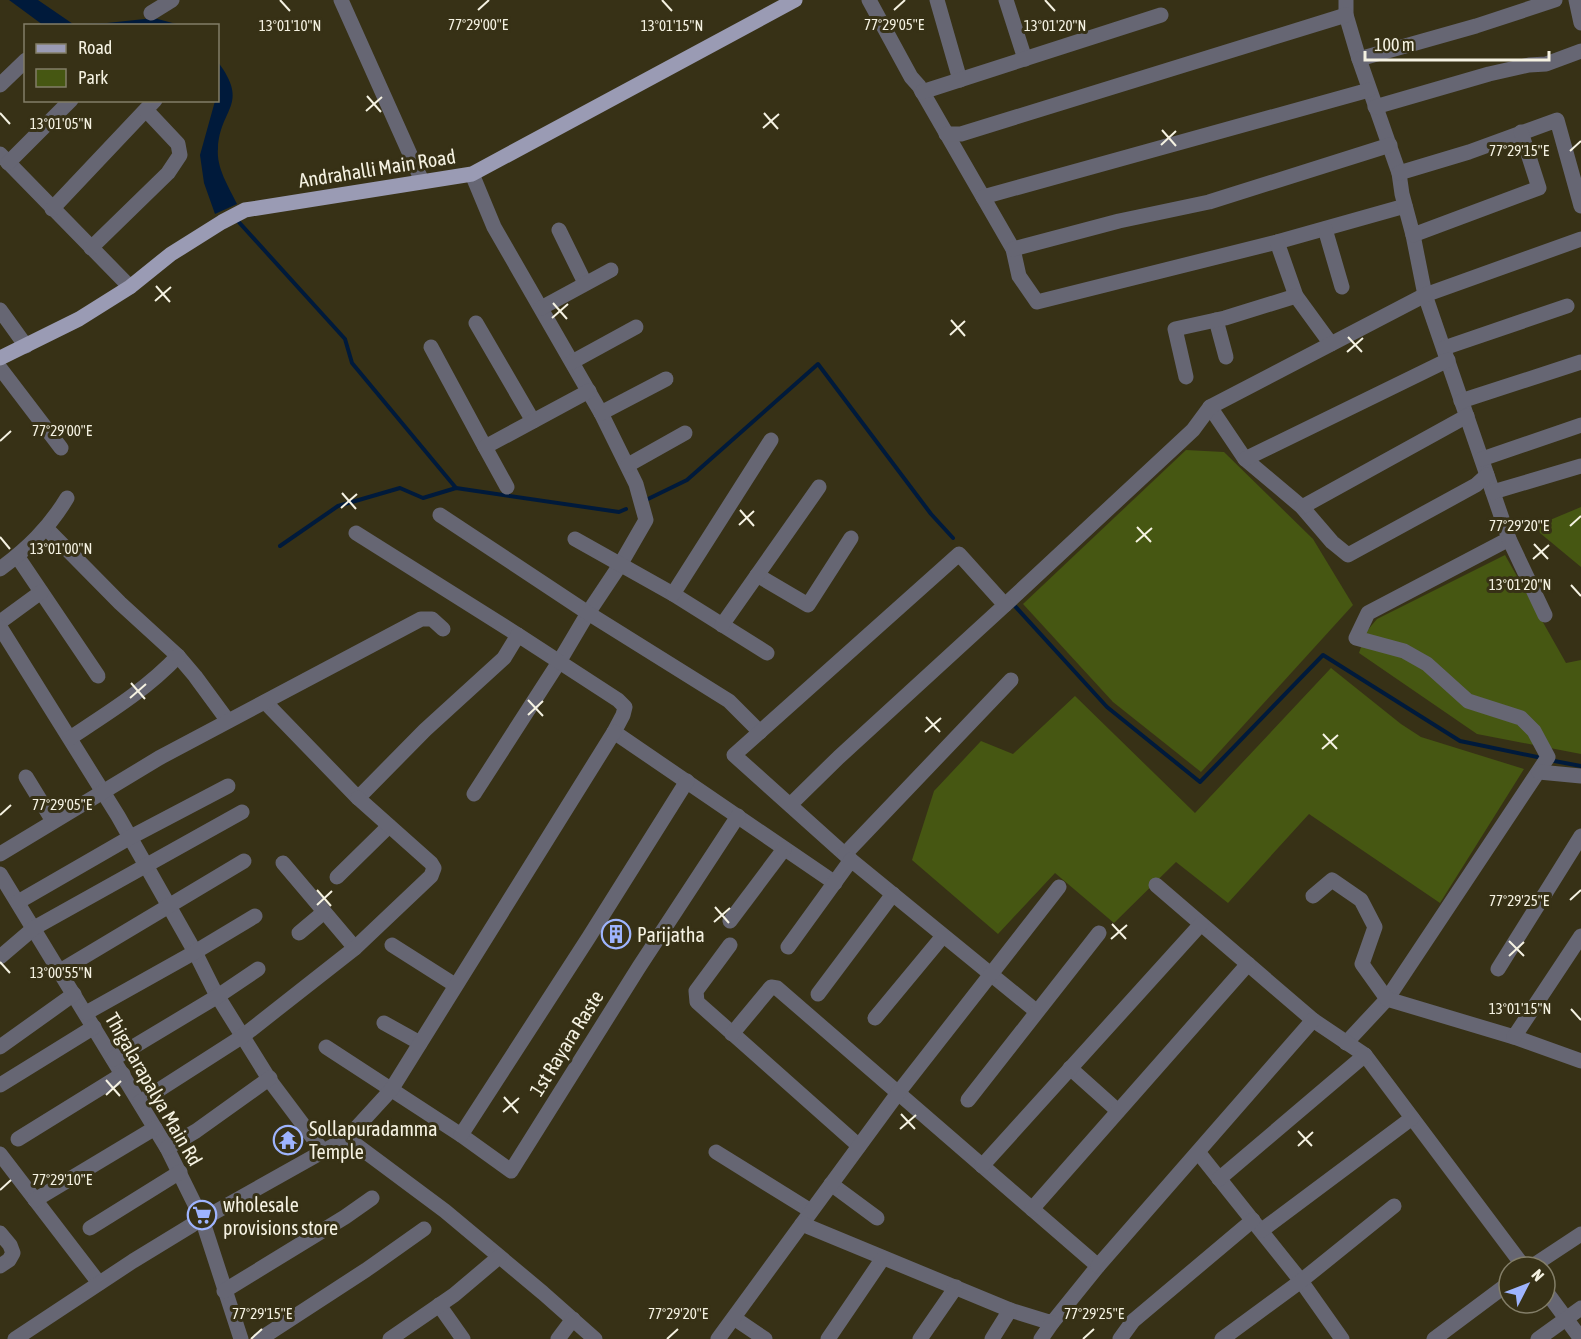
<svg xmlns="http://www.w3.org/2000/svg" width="1581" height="1339" viewBox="0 0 1581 1339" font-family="'Asap Condensed',sans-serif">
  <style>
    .green { fill: #465712 }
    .water { fill: #001a3b }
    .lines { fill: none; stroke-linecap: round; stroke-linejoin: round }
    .stream { stroke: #001a3b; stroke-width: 4 }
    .minor { stroke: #666673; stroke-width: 15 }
    .major { stroke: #9a9bb4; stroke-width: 15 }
    .ticks { fill: none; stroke: #f5f2e2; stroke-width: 2 }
    .labels { text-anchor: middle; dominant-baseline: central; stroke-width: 6; stroke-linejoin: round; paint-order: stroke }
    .street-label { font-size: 20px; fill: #f5f2e2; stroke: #373116 }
    .poi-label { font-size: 20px; fill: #f5f2e2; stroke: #373116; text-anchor: start }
    .ticks-label { font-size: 15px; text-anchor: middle; fill: #f5f2e2; stroke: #373116; stroke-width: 6; stroke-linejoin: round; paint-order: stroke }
  </style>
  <rect width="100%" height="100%" fill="#373116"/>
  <g class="green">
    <path d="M1186,450L1224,452L1313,539L1353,605L1201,772L1113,702L1023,604Z"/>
    <path d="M1581,507V567L1540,533L1538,525Z"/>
    <path d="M1505,555L1566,663L1581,660V754L1477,734L1359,653L1366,632L1377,619Z"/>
    <path d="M1331,668L1401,724L1421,737L1524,769L1440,903L1309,814L1228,903L1176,862L1114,923L1055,873L998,934L912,860L934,791L981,741L1013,754L1075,696L1195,813Z"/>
  </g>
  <g class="water">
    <path d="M9,0H38L73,24L107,23L154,18L180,25H43Z"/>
    <path d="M218,62C250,105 220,108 218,148C216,168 229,187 237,204L215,214L204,183L200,155L215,101L218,100Z"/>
  </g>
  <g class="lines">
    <g class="stream">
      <path d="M236,219L345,339L352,363L456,488"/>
      <path d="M648,499L687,480L818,364L931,514L953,538"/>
      <path d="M280,546L338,506L400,488L423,498L456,488L619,512L626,509"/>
      <path d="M1013,604L1107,707L1200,782L1323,655L1460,741L1542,758"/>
      <path d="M1549,760L1581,766"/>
    </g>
    <g class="minor">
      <path d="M341,0L422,181"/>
      <path d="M869,0L911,77L919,86L1013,249L1019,276L1037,302L1277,242L1405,206"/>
      <path d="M937,0L960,80"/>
      <path d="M1006,0L1025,59"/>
      <path d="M1346,0V15L1359,59L1399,173L1402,194L1413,235L1425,295L1509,539L1368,613L1356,638L1404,651L1427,664L1468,701L1521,718L1534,731L1548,757L1387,999L1346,1043"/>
      <path d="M1576,0L1581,23"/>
      <path d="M151,13L172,0"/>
      <path d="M1359,59L1476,26L1555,0"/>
      <path d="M0,85L26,60"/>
      <path d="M922,92L1161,15"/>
      <path d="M1375,107L1489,74L1529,65L1546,64L1581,51"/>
      <path d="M946,134H961L1346,15"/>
      <path d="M0,154L130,287"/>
      <path d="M8,163L71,100"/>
      <path d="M1399,173L1469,152L1557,120L1581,206"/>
      <path d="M472,174L494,227L601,413L636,484L646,520L620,565L588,613L559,662L474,794"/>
      <path d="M983,197L1369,90"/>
      <path d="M52,209L155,100"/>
      <path d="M1325,229L1342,287"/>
      <path d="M559,230L585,283"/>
      <path d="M1413,235L1539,188L1521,132"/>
      <path d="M1277,242L1296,296L1331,344"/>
      <path d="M91,248L168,173L180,155L178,144L146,110"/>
      <path d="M1013,249L1119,221L1209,202L1390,145"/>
      <path d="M541,308L611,270"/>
      <path d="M0,310L26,346"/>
      <path d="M1216,320L1226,357"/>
      <path d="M476,323L533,421"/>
      <path d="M431,347L485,447"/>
      <path d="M1444,348L1567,306"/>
      <path d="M572,362L636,327"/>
      <path d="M0,368L61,448"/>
      <path d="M1186,377L1175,329L1225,318L1296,296"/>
      <path d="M1461,401L1581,362"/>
      <path d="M1210,407L1245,459L1302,507L1332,542L1348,555L1476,485L1487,475"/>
      <path d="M601,413L666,379"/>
      <path d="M1245,459L1448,360"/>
      <path d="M1482,459L1581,425"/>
      <path d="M628,465L685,433"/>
      <path d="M507,487L485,447L589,391"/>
      <path d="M1493,492L1581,466"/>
      <path d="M1302,507L1467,416"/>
      <path d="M440,515L588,613L729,701L760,732"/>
      <path d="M46,528L120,603L178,656L195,676L228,721"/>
      <path d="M356,533L518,635"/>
      <path d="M575,539L673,594L767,653"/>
      <path d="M1509,539L1545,615"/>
      <path d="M17,556L98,676"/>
      <path d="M0,569C27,549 49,528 67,498"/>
      <path d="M757,575L808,605L851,538"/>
      <path d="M673,594L771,440"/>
      <path d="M1005,605L1193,430L1210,407L1425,295L1581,239"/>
      <path d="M0,622L41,592"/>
      <path d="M722,625L819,487"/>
      <path d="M0,627L118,816L195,952L215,992L271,1082L322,1150"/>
      <path d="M265,702L358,798L425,730L504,658L518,635L618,700L625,707L623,715L614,732L835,883"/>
      <path d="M70,738C108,713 147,689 178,656"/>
      <path d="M1539,772L1581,776"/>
      <path d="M26,777L53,821"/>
      <path d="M790,805L839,757L1005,605L959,554L734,755L851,860"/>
      <path d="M0,854L159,758L421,619H432L443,629"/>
      <path d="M845,854L1011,680"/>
      <path d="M283,863L355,948"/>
      <path d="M0,874L167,1148L202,1219L241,1339"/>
      <path d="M337,877L389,826"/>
      <path d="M1156,885L1313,1020L1365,1055L1524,1267"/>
      <path d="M1313,896L1332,880L1361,900L1375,927L1362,964L1387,999L1514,1037L1581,1061"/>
      <path d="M18,902L129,838L228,786"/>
      <path d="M730,921L784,849"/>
      <path d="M299,933L324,912"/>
      <path d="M392,945L455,985"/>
      <path d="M730,945L696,991L697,1002L859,1146"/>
      <path d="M788,947L851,860L1036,1011"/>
      <path d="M0,957L34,928L242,812"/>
      <path d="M1498,969L1581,836"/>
      <path d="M60,971L244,861"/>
      <path d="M818,994L893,894"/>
      <path d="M86,1013L195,952L255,916"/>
      <path d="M875,1018L943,936"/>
      <path d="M384,1023L420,1043"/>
      <path d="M732,1034L771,987L777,988L1098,1266L1052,1323L1010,1310"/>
      <path d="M1514,1037L1581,936"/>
      <path d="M0,1047L74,994"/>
      <path d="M326,1047L461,1135L511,1171L639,967L738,816"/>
      <path d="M113,1059L218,996L258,969"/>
      <path d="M1070,1068L1118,1111"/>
      <path d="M0,1085L94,1027"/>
      <path d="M968,1100L1099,933"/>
      <path d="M140,1102L243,1036L355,948L431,876L434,868L431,863L358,798"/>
      <path d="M461,1135L589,937L687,781"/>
      <path d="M347,1138L445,1211L543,1293L595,1339"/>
      <path d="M18,1139L123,1074"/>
      <path d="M167,1148L196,1131L270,1078"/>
      <path d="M716,1152L811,1211"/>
      <path d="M1198,1152L1301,1281L1342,1339"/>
      <path d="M0,1154L99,1283"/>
      <path d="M982,1166L1201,924"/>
      <path d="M1219,1179L1365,1055"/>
      <path d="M831,1184L877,1218"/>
      <path d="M35,1200L155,1128"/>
      <path d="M1032,1209L1248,964"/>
      <path d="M802,1224L898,1093L1059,887"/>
      <path d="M90,1228L180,1172"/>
      <path d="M1262,1230L1412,1118"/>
      <path d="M0,1233L10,1245L13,1253L9,1260L0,1266"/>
      <path d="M1098,1266L1313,1020"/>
      <path d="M1531,1267L1581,1234"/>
      <path d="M1545,1290L1581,1339"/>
      <path d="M224,1291L345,1217L372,1198"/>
      <path d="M439,1305L463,1339"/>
      <path d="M734,1318L765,1339"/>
      <path d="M15,1339L133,1261L192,1225L347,1138L391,1090L614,732"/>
      <path d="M260,1339L366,1270L424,1229"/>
      <path d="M390,1339L454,1295L499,1257"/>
      <path d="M558,1339L573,1319"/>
      <path d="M718,1339L802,1224L1010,1310L992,1339"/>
      <path d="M828,1339L883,1258"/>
      <path d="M920,1339L956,1287"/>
      <path d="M1041,1339L1052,1323"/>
      <path d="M1120,1339L1133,1321L1253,1220"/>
      <path d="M1222,1339L1301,1281L1394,1206"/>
      <path d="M1434,1339L1509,1283"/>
      <path d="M1538,1339L1581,1308"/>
    </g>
    <path class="major" d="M0,358L79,319L130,287L171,254L222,222L245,210L472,174L795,0"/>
  </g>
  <path class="ticks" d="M280,0L290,11M662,0L672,11M1045,0L1055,11M478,10L489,0M894,10L905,0M367,96L381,112M366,111L382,97M0,113L10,124M764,113L778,129M763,128L779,114M1162,130L1176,146M1161,145L1176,131M1570,151L1581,141M156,286L170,302M155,301L171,287M553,303L567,319M552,318L568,304M951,320L965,336M950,335L965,321M1348,337L1362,352M1347,352L1363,338M0,441L11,431M342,493L356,509M341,508L357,494M740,510L754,526M739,525L754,511M1570,526L1581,516M1137,527L1151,542M0,537L10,549M1136,542L1152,528M1534,544L1548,559M1533,559L1549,545M1571,585L1581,596M131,683L145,699M130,698L146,684M528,700L543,716M528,715L543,701M926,717L940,732M925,732L941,718M1323,734L1337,749M1322,749L1338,735M0,815L11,805M317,890L331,906M1570,900L1581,890M317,905L332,891M715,907L729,923M714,922L730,908M1112,924L1126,939M1111,939L1127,925M1509,941L1524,956M1509,956L1524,942M0,962L10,973M1571,1009L1581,1020M106,1080L120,1096M106,1095L121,1081M504,1097L518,1113M503,1112L519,1098M901,1114L915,1129M900,1129L916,1115M1298,1131L1312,1146M1298,1146L1313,1132M0,1190L11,1180M251,1339L262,1329M667,1339L678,1329M1083,1339L1094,1329"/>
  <defs>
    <g id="building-ring" transform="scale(1.5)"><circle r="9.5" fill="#373116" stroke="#9eb4fd" stroke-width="1.5"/><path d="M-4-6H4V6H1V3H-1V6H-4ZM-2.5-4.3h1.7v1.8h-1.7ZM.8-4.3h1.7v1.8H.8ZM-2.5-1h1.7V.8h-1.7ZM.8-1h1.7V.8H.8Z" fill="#9eb4fd"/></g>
    <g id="temple-ring" transform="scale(1.5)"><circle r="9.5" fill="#373116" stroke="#9eb4fd" stroke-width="1.5"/><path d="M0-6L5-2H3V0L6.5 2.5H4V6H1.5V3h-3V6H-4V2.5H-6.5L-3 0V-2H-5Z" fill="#9eb4fd"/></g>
    <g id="supermarket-ring" transform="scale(1.5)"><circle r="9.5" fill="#373116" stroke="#9eb4fd" stroke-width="1.5"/><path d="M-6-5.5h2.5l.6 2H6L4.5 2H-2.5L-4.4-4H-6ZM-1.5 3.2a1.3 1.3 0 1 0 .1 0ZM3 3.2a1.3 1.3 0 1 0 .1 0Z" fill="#9eb4fd"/></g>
  </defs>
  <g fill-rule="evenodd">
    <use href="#building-ring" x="616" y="934"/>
    <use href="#temple-ring" x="288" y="1140"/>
    <use href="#supermarket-ring" x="202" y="1215"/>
  </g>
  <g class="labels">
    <g class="street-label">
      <text transform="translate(377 168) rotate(-9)">Andrahalli Main Road</text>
      <text transform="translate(566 1043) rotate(-58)">1st Rayara Raste</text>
      <text transform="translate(154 1089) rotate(60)">Thigalarapalya Main Rd</text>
    </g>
    <g class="poi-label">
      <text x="637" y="934">Parijatha</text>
      <text x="309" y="1128">Sollapuradamma<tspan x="309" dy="23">Temple</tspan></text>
      <text x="223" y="1204">wholesale<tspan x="223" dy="23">provisions store</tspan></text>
    </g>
  </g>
  <g class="ticks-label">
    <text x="478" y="30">77°29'00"E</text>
    <text x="894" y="30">77°29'05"E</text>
    <text x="290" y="31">13°01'10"N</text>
    <text x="672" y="31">13°01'15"N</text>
    <text x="1055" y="31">13°01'20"N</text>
    <text x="61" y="129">13°01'05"N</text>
    <text x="1519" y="156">77°29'15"E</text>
    <text x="62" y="436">77°29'00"E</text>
    <text x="1519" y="531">77°29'20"E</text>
    <text x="61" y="554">13°01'00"N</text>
    <text x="1520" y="590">13°01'20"N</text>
    <text x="62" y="810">77°29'05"E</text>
    <text x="1519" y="906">77°29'25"E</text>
    <text x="61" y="978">13°00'55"N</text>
    <text x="1520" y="1014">13°01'15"N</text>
    <text x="62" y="1185">77°29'10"E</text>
    <text x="262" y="1319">77°29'15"E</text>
    <text x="678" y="1319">77°29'20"E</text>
    <text x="1094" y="1319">77°29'25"E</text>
  </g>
  <rect x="24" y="24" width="195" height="78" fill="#373116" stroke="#837e68" stroke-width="1.5"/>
  <rect x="36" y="44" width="30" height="9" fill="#9a9bb4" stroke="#837e68" stroke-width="1.5"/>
  <text x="78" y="54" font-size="18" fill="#f5f2e2">Road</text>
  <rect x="36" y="69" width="30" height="18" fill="#465712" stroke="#837e68" stroke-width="1.5"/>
  <text x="78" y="84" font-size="18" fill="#f5f2e2">Park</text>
  <g transform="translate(1527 1285) rotate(48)"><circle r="28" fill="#373116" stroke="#837e68" stroke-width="1.5"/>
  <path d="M0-4.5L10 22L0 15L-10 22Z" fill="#9eb4fd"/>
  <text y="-9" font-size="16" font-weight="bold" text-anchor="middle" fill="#f5f2e2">N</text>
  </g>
  <path d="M1365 51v9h184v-9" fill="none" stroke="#f5f2e2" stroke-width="3"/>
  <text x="1374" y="51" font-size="18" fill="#f5f2e2" stroke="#373116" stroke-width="4.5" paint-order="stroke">100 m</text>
</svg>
